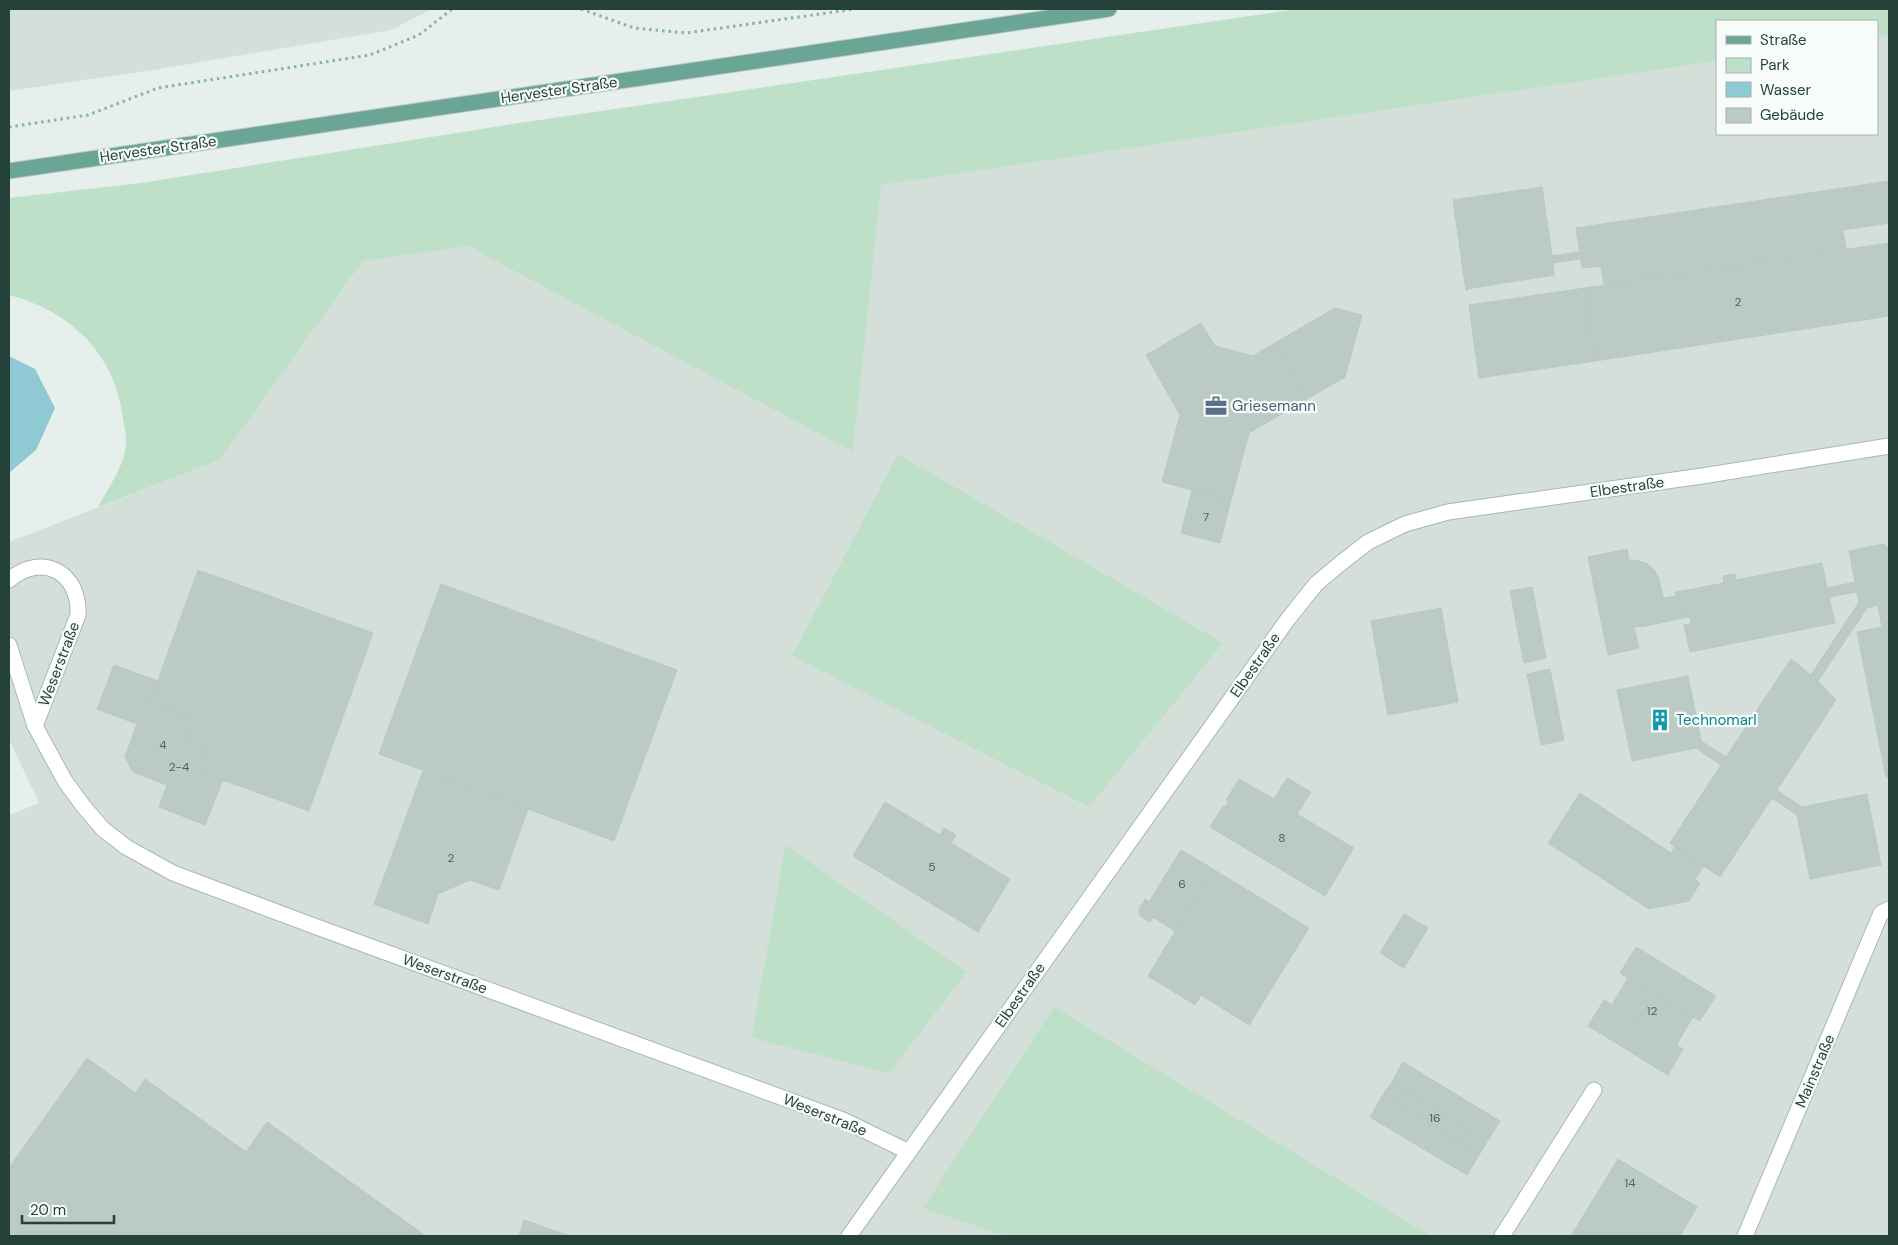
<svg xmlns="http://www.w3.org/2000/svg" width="1898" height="1245" viewBox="0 0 1898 1245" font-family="'DM Sans',sans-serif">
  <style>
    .built { fill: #d4dfda }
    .green { fill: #bfe0c8 }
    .water { fill: #8ec9d4 }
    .building { fill: #bbcac4; stroke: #b8c9c2 }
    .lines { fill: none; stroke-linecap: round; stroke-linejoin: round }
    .minor-casing { stroke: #a8b8b2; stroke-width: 17 }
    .major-casing { stroke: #c2cac8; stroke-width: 17 }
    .path { stroke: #86b3a5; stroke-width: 3; stroke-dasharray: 2.5 4; stroke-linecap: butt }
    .minor { stroke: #fff; stroke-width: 15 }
    .major { stroke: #6aa596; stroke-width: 15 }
    .labels { text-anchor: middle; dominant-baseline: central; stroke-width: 4.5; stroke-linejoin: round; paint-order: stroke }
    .number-label { font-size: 12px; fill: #4a645c }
    .street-label { font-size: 15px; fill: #24423a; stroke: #f7fbf9 }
    .service-label { font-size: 15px; fill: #4e5e75; stroke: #f7fbf9; text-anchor: start }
    .culture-label { font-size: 15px; fill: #0d838f; stroke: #f7fbf9; text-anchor: start }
  </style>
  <rect width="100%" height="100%" fill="#e6efeb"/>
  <g class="built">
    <path d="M9,9H432L391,30L160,69L9,91Z"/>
    <path d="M1889,35V1236H9V815L39,803L9,739V542L220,460L363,261L468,245L853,452L880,185L1717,61V134H1877V37Z"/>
  </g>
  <g class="green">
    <path d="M1298,9H1889V35L1877,37V21H1717V61L881,185L853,452L468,246L363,261L220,460L98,507C108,488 124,467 126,445C127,436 124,426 123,418C115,353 70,311 9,295V198L141,183L519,123Z"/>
    <path d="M898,454L1223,643L1089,807L792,656Z"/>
    <path d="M785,845L967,972L889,1073L752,1038Z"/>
    <path d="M1054,1007L1431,1236H1006L923,1208Z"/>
  </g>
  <path class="water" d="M9,356L35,369L55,408L36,450L10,472H9Z"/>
  <g class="building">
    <path d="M1889,181V223L1843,230L1846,250L1604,285L1601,266L1582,268L1576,228Z"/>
    <path d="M1542,187L1552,256L1579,252L1580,259L1553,263L1554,277V275L1467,289L1466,291L1453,200Z"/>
    <path d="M1889,243V316L1595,361L1585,288Z"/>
    <path d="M1585,288L1595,361L1479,378L1469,305Z"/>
    <path d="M1335,308L1362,315L1345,377L1307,399L1275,343Z"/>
    <path d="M1201,323L1215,346L1253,356L1275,343L1307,399L1249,433L1231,500L1162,482L1180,415L1146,355Z"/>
    <path d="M1192,490L1231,500L1220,543L1181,533Z"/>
    <path d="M1883,544L1889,548V603H1887L1889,615V777H1886L1857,632L1882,627L1878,605L1867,608L1818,681L1836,700L1777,790L1802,807L1867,794L1881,865L1810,879L1797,815L1772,798L1720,877L1670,843L1721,765L1696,748L1632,761L1617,690L1688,676L1701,741L1726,757L1791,659L1811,675L1859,602L1857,592L1829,597L1835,623L1690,652L1684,625L1691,624L1690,617L1683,618L1677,592L1724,583L1723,576L1735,574L1736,580L1822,563L1827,588L1855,582L1849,551Z"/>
    <path d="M1627,549L1629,560L1639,561L1648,564L1655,571L1659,579L1663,598L1676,596V592H1677L1683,618L1641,627V626L1634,627L1639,648L1608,655L1588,557Z"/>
    <path d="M198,570L373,633L309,811L200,772L208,750L186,741L194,718L150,702Z"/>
    <path d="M441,584L677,670L614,841L379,754Z"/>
    <path d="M1532,587L1546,658L1524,663L1510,591Z"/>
    <path d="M1441,608L1458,702L1388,715L1371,621Z"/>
    <path d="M114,665L158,681L150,702L194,718L186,741L208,750L200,772L223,780L205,825L159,807L167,785L133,772L125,757L137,724L97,709Z"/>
    <path d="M1550,669L1564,740L1541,745L1527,674Z"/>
    <path d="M423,771L528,809L499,890L470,880L438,894L428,924L374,904Z"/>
    <path d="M1287,778L1311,792L1297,814L1354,848L1325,896L1210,827L1223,806L1225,807L1229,801L1226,800L1239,779L1274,799Z"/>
    <path d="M1580,793L1671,853L1675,847L1704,866L1695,879L1700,883L1689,901L1649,909L1548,843Z"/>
    <path d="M885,802L940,835L944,828L956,835L951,843L1010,879L978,932L853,856Z"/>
    <path d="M1181,850L1213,869L1175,931L1153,917L1150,922L1140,916L1139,909L1145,899L1149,902Z"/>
    <path d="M1213,869L1309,928L1249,1025L1201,995L1195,1005L1148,976Z"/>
    <path d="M1404,914L1428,928L1404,968L1380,953Z"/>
    <path d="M1636,947L1716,996L1700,1021L1620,973Z"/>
    <path d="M1628,978L1693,1017L1677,1044L1612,1005Z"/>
    <path d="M1604,1000L1683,1049L1668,1075L1588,1026Z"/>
    <path d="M87,1058L135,1093L145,1079L246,1152L267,1122L426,1236H9V1168Z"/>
    <path d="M1403,1062L1500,1121L1487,1142L1392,1082Z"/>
    <path d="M1392,1082L1487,1142L1479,1155L1384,1093Z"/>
    <path d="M1384,1093L1479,1155L1467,1175L1370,1117Z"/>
    <path d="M1618,1159L1697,1207L1680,1236H1571Z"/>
    <path d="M524,1220L570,1236H519Z"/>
  </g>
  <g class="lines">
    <g class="minor-casing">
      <g id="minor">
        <path d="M9,580C42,552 80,572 78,615L35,726L9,645"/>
        <path d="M35,726L65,781L84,807L103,829L126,847L173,873L306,923L843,1120L909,1152"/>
        <path d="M849,1236L1288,619L1316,584L1341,563L1368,542L1405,524L1448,512L1702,476L1889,446"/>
        <path d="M1502,1236L1594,1090"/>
        <path d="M1745,1236L1881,913L1889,909"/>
      </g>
    </g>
    <g class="major-casing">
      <path id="major" d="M9,171L1109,9"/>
    </g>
    <g class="path">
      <path d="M581,9L634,28L686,33L855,9"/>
      <path d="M9,127L88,115L158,88L370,55L419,35L452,9"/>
    </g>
    <use href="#minor" class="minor"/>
    <use href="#major" class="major"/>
  </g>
  <defs>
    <g id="office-bare" transform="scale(1.725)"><path d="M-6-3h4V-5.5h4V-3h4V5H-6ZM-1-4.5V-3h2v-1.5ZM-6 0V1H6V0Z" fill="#5c6f8a" stroke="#f7fbf9" stroke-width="2.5" paint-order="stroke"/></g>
    <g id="building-bare" transform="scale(1.725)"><path d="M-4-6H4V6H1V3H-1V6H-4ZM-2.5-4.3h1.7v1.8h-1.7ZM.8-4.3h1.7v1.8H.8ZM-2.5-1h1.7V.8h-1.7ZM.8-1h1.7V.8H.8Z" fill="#0f9aa8" stroke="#f7fbf9" stroke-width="2.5" paint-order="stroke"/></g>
  </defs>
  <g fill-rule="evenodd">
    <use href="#office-bare" x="1216" y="406"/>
    <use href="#building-bare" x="1660" y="720"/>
  </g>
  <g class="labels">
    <g class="number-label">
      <text x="1738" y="302">2</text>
      <text x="1206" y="517">7</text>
      <text x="163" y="745">4</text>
      <text x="179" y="767">2-4</text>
      <text x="1282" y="838">8</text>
      <text x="451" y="858">2</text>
      <text x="932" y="867">5</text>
      <text x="1182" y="884">6</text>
      <text x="1652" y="1011">12</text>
      <text x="1435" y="1118">16</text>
      <text x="1630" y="1183">14</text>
    </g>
    <g class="street-label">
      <text transform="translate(559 90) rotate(-8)">Hervester Straße</text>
      <text transform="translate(158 149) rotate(-8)">Hervester Straße</text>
      <text transform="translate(1627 487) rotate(-8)">Elbestraße</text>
      <text transform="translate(59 664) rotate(-69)">Weserstraße</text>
      <text transform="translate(1255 665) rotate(-55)">Elbestraße</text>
      <text transform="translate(445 974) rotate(20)">Weserstraße</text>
      <text transform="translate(1020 995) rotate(-55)">Elbestraße</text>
      <text transform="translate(1815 1071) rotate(-67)">Mainstraße</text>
      <text transform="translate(825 1115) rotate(22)">Weserstraße</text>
    </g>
    <g class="service-label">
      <text x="1232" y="406">Griesemann</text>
    </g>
    <g class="culture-label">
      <text x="1676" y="720">Technomarl</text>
    </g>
  </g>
  <rect width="1898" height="1245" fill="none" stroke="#24423a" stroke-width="20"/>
  <rect x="1716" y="20" width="162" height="115" fill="#f7fbf9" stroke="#a3b1ad"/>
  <rect x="1726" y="36" width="25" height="8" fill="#6aa596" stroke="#a3b1ad"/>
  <text x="1760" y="45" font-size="15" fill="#24423a">Straße</text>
  <rect x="1726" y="58" width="25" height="15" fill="#bfe0c8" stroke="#a3b1ad"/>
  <text x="1760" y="70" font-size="15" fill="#24423a">Park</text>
  <rect x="1726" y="82" width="25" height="15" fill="#8ec9d4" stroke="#a3b1ad"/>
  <text x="1760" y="95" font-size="15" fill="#24423a">Wasser</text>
  <rect x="1726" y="108" width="25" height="15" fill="#bbcac4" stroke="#a3b1ad"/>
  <text x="1760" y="120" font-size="15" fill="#24423a">Gebäude</text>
  <path d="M22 1215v8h92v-8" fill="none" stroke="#24423a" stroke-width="2.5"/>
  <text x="30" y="1215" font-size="15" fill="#24423a" stroke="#f7fbf9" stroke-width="4" paint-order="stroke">20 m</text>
</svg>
